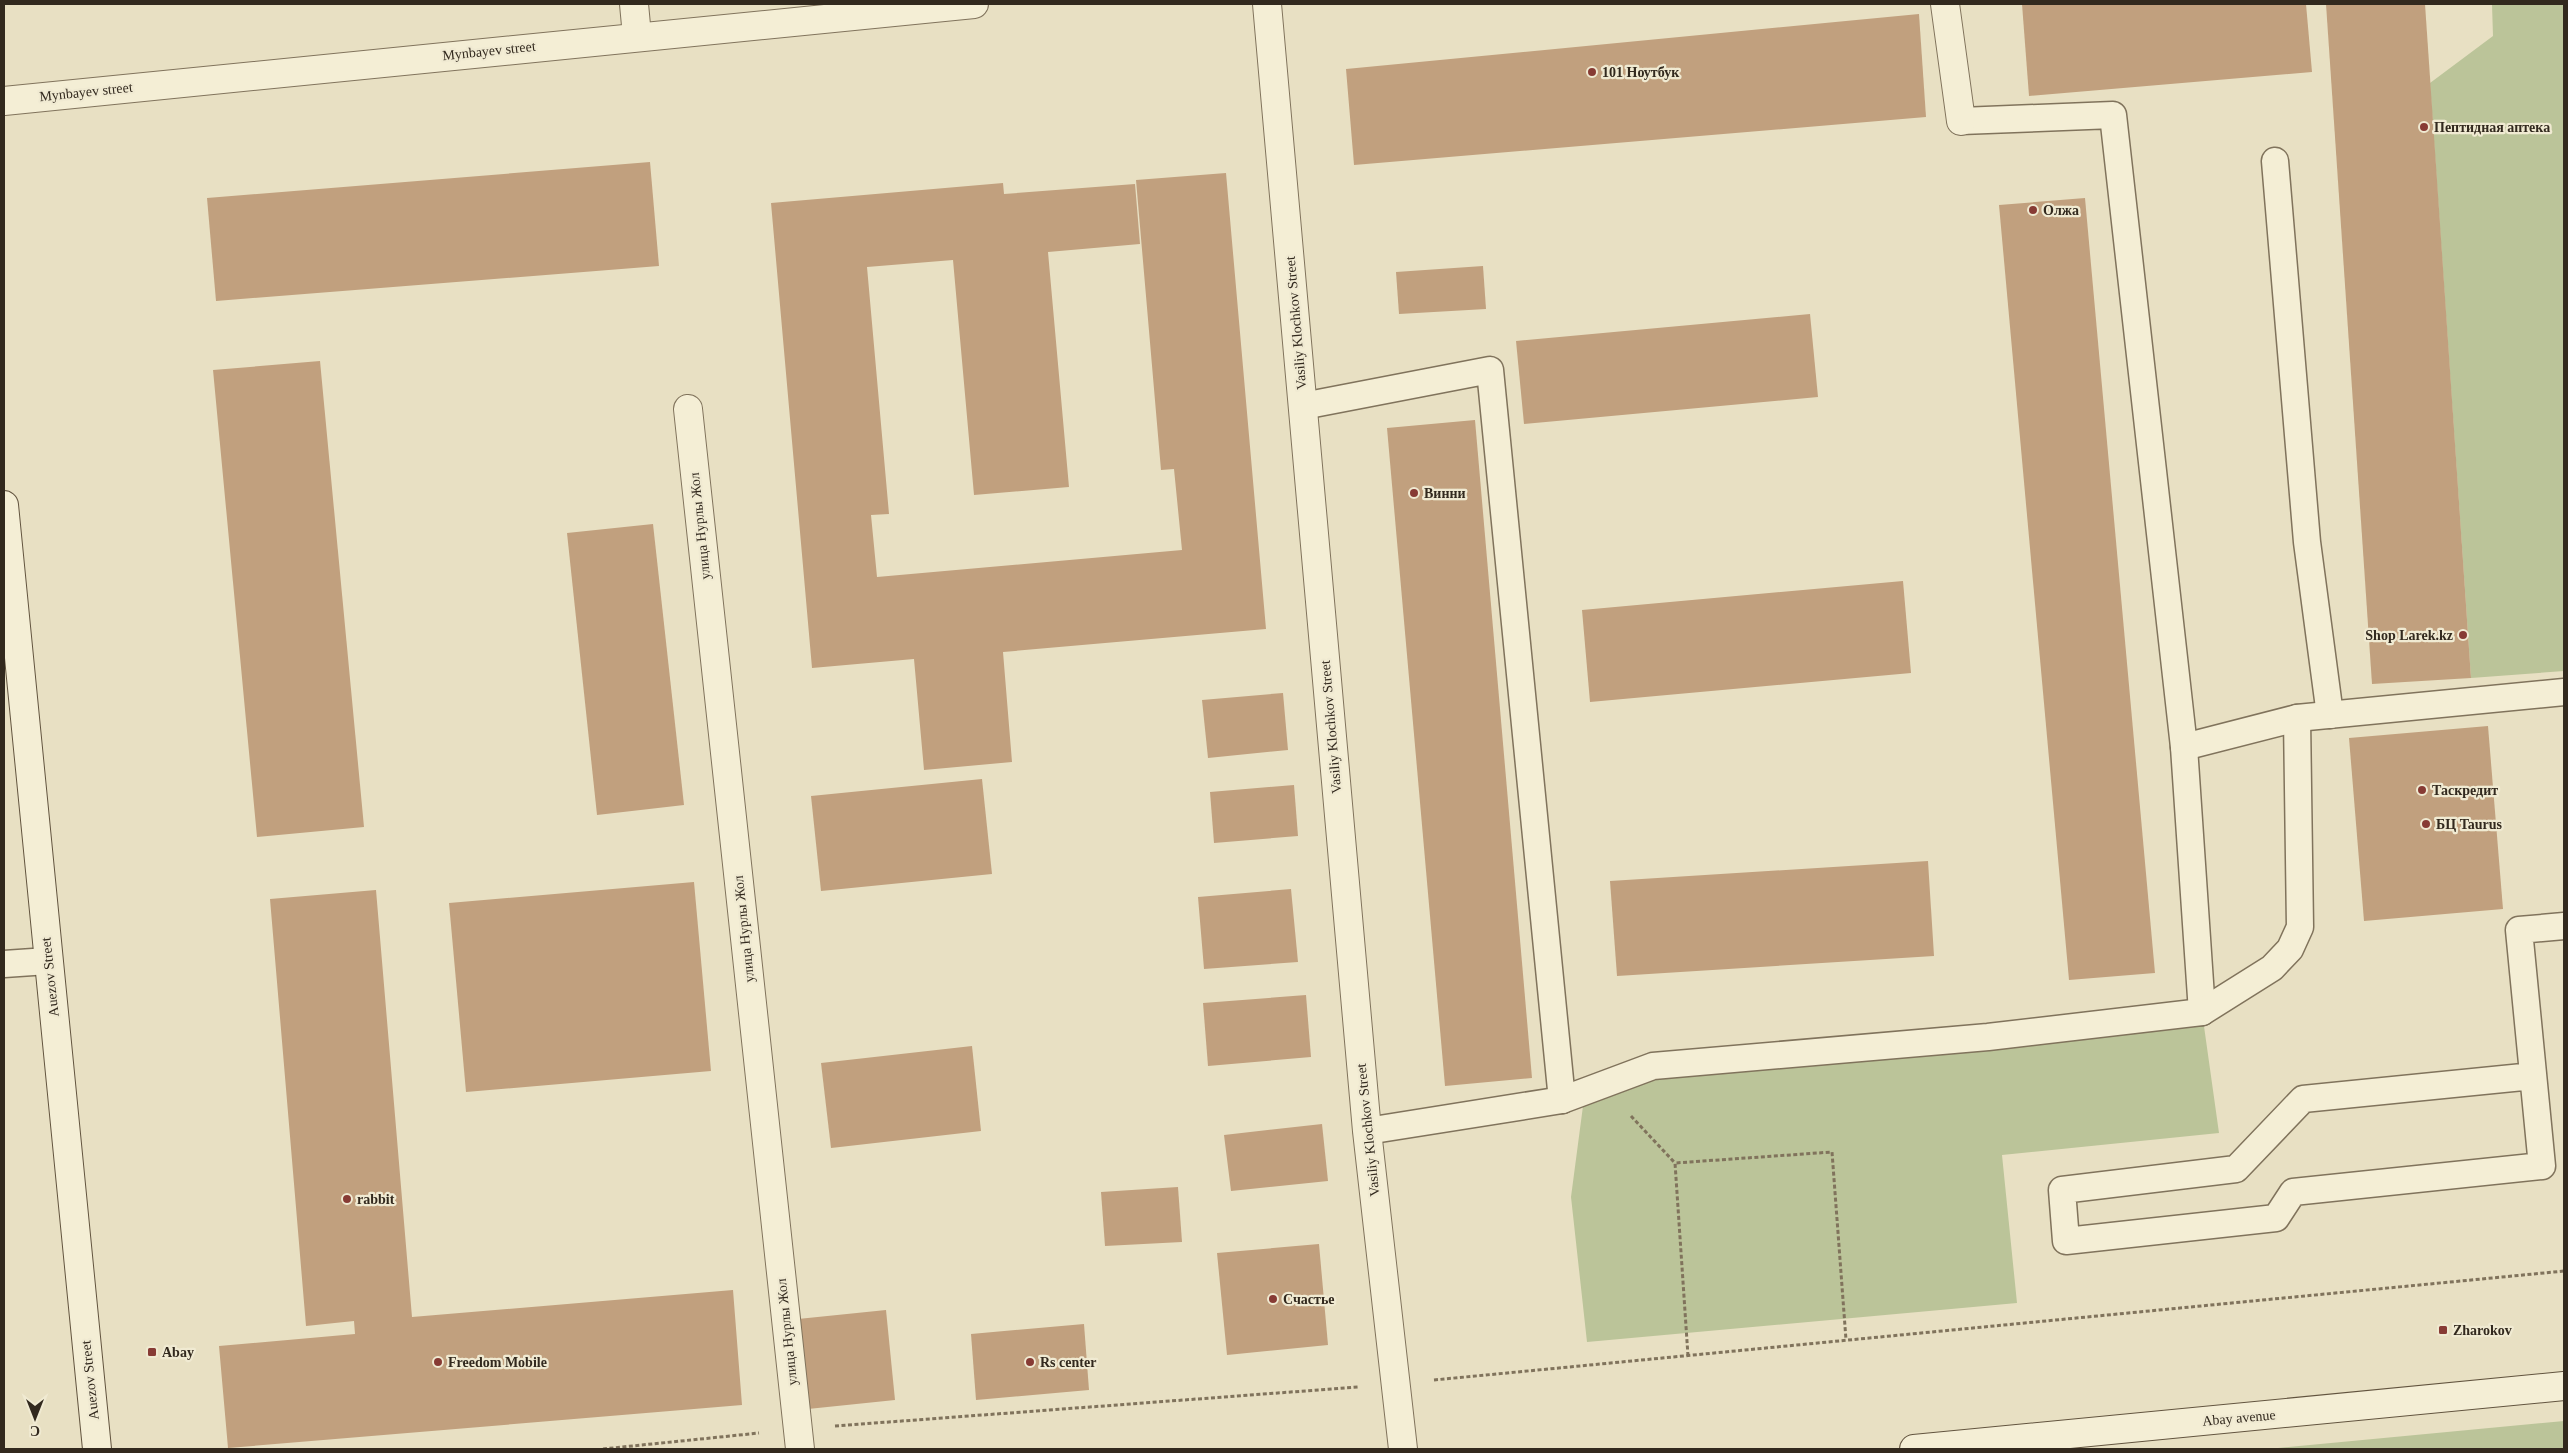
<svg xmlns="http://www.w3.org/2000/svg" width="2568" height="1453" viewBox="0 0 2568 1453" font-family="'Times New Roman',serif">
  <style>
    .green { fill: #bbc499 }
    .building { fill: #c1a07e }
    .lines { fill: none; stroke-linecap: round; stroke-linejoin: round }
    .service-casing { stroke: #80735c; stroke-width: 29 }
    .minor-casing { stroke: #80735c; stroke-width: 30 }
    .secondary-casing { stroke: #62543f; stroke-width: 30 }
    .path { stroke: #80735c; stroke-width: 3; stroke-dasharray: 4 2.5; stroke-linecap: butt }
    .service { stroke: #f4eed5; stroke-width: 26 }
    .minor { stroke: #f4eed5; stroke-width: 28 }
    .secondary { stroke: #f4eed5; stroke-width: 28 }
    .poi-dot { fill: #873b34; stroke: #f0ead2; stroke-width: 2 }
    .labels { text-anchor: middle; dominant-baseline: central; stroke-width: 4.5; stroke-linejoin: round; paint-order: stroke }
    .street-label { font-size: 14px; fill: #32291e; stroke: #f0ead2 }
    .poi-label { font-size: 14px; font-weight: bold; fill: #32291e; stroke: #f0ead2; text-anchor: start }
  </style>
  <rect width="100%" height="100%" fill="#e8e0c3"/>
  <g class="green">
    <path d="M2492,4H2564V671L2471,678L2430,83L2493,36Z"/>
    <path d="M2202,1012L2219,1133L2002,1155L2017,1303L1587,1342L1571,1197L1583,1106L1653,1066Z"/>
    <path d="M2564,1421V1449H2268Z"/>
  </g>
  <g class="building">
    <path d="M2022,4H2306L2312,72L2029,96Z"/>
    <path d="M2326,4H2425L2471,678L2372,684Z"/>
    <path d="M1919,14L1926,117L1354,165L1346,69Z"/>
    <path d="M650,162L659,266L216,301L207,198Z"/>
    <path d="M1226,173L1266,629L1003,652L1012,762L924,770L914,659L812,668L771,203L1003,183L1004,194L1135,184L1140,244L1048,252L1069,487L974,495L953,260L867,267L889,514L871,515L877,577L1182,550L1174,469L1161,470L1136,180Z"/>
    <path d="M2085,198L2155,973L2069,980L1999,205Z"/>
    <path d="M1483,266L1486,309L1399,314L1396,272Z"/>
    <path d="M1810,314L1818,397L1524,424L1516,341Z"/>
    <path d="M320,361L364,827L257,837L213,370Z"/>
    <path d="M1475,420L1532,1078L1445,1086L1387,428Z"/>
    <path d="M653,524L684,805L597,815L567,533Z"/>
    <path d="M1903,581L1911,673L1590,702L1582,610Z"/>
    <path d="M1283,693L1288,750L1208,758L1202,700Z"/>
    <path d="M2488,726L2503,909L2364,921L2349,738Z"/>
    <path d="M982,779L992,874L821,891L811,796Z"/>
    <path d="M1294,785L1298,836L1214,843L1210,792Z"/>
    <path d="M1928,861L1934,956L1617,976L1610,881Z"/>
    <path d="M694,882L711,1071L466,1092L449,903Z"/>
    <path d="M1291,889L1298,962L1204,969L1198,897Z"/>
    <path d="M376,890L412,1317L733,1290L742,1405L228,1448L219,1346L355,1334L354,1321L306,1326L270,899Z"/>
    <path d="M1306,995L1311,1057L1208,1066L1203,1003Z"/>
    <path d="M972,1046L981,1131L831,1148L821,1063Z"/>
    <path d="M1322,1124L1328,1181L1231,1191L1224,1135Z"/>
    <path d="M1178,1187L1182,1242L1105,1246L1101,1192Z"/>
    <path d="M1319,1244L1328,1345L1227,1355L1217,1253Z"/>
    <path d="M886,1310L895,1400L808,1409L798,1319Z"/>
    <path d="M1084,1324L1089,1390L976,1400L971,1334Z"/>
  </g>
  <g class="lines">
    <g class="service-casing">
      <g id="service">
        <path d="M1961,121L2113,115L2184,747L2202,1012"/>
        <path d="M2275,161L2307,542L2330,715"/>
        <path d="M1303,406L1490,370L1562,1100"/>
        <path d="M2184,747L2297,718L2564,692"/>
        <path d="M4,964L48,961"/>
        <path d="M2533,1076L2303,1099L2236,1169L2062,1190L2066,1241L2276,1218L2293,1192L2542,1166L2519,930L2564,926"/>
        <path d="M1367,1131L1562,1100L1653,1066L1988,1037L2202,1012L2272,968L2290,949L2300,927L2297,718"/>
      </g>
    </g>
    <g class="minor-casing">
      <g id="minor">
        <path d="M634,4L637,36"/>
        <path d="M1267,4L1367,1131L1403,1449"/>
        <path d="M1945,4L1961,121"/>
        <path d="M4,101L974,4"/>
        <path d="M688,409L800,1449"/>
      </g>
    </g>
    <g class="secondary-casing">
      <g id="secondary">
        <path d="M4,505L97,1449"/>
        <path d="M1914,1449L2564,1386"/>
      </g>
    </g>
    <g class="path">
      <path d="M1631,1116L1675,1163"/>
      <path d="M1688,1356L1675,1163L1832,1152L1846,1340"/>
      <path d="M1434,1380L2564,1271"/>
      <path d="M835,1426L1358,1387"/>
      <path d="M603,1449L759,1433"/>
    </g>
    <use href="#service" class="service"/>
    <use href="#minor" class="minor"/>
    <use href="#secondary" class="secondary"/>
  </g>
  <g class="poi-dot">
    <circle cx="1592" cy="72" r="5"/>
    <circle cx="2424" cy="127" r="5"/>
    <circle cx="2033" cy="210" r="5"/>
    <circle cx="1414" cy="493" r="5"/>
    <circle cx="2463" cy="635" r="5"/>
    <circle cx="2422" cy="790" r="5"/>
    <circle cx="2426" cy="824" r="5"/>
    <circle cx="347" cy="1199" r="5"/>
    <circle cx="1273" cy="1299" r="5"/>
    <rect x="2438" y="1325" width="10" height="10" rx="2.5"/>
    <rect x="147" y="1347" width="10" height="10" rx="2.5"/>
    <circle cx="438" cy="1362" r="5"/>
    <circle cx="1030" cy="1362" r="5"/>
  </g>
  <g class="labels">
    <g class="street-label">
      <text transform="translate(489 51) rotate(-6)">Mynbayev street</text>
      <text transform="translate(86 92) rotate(-6)">Mynbayev street</text>
      <text transform="translate(1296 323) rotate(-95)">Vasiliy Klochkov Street</text>
      <text transform="translate(700 526) rotate(-96)">улица Нурлы Жол</text>
      <text transform="translate(1331 727) rotate(-95)">Vasiliy Klochkov Street</text>
      <text transform="translate(744 929) rotate(-96)">улица Нурлы Жол</text>
      <text transform="translate(50 977) rotate(-96)">Auezov Street</text>
      <text transform="translate(1368 1130) rotate(-96)">Vasiliy Klochkov Street</text>
      <text transform="translate(787 1332) rotate(-96)">улица Нурлы Жол</text>
      <text transform="translate(90 1380) rotate(-96)">Auezov Street</text>
      <text transform="translate(2239 1418) rotate(-5)">Abay avenue</text>
    </g>
    <g class="poi-label">
      <text x="1602" y="72">101 Ноутбук</text>
      <text x="2434" y="127">Пептидная аптека</text>
      <text x="2043" y="210">Олжа</text>
      <text x="1424" y="493">Винни</text>
      <text x="2453" y="635" text-anchor="end">Shop Larek.kz</text>
      <text x="2432" y="790">Таскредит</text>
      <text x="2436" y="824">БЦ Taurus</text>
      <text x="357" y="1199">rabbit</text>
      <text x="1283" y="1299">Счастье</text>
      <text x="2453" y="1330">Zharokov</text>
      <text x="162" y="1352">Abay</text>
      <text x="448" y="1362">Freedom Mobile</text>
      <text x="1040" y="1362">Rs center</text>
    </g>
  </g>
  <rect width="2568" height="1453" fill="none" stroke="#32291e" stroke-width="10"/>
  <g transform="translate(35 1418) rotate(180)" stroke="#f0ead2" stroke-width="4" paint-order="stroke">
  <path d="M0-4L9 19L0 12L-9 19Z" fill="#32291e"/>
  <text y="-8" font-size="14" font-weight="bold" text-anchor="middle" fill="#32291e">С</text>
  </g>
</svg>
